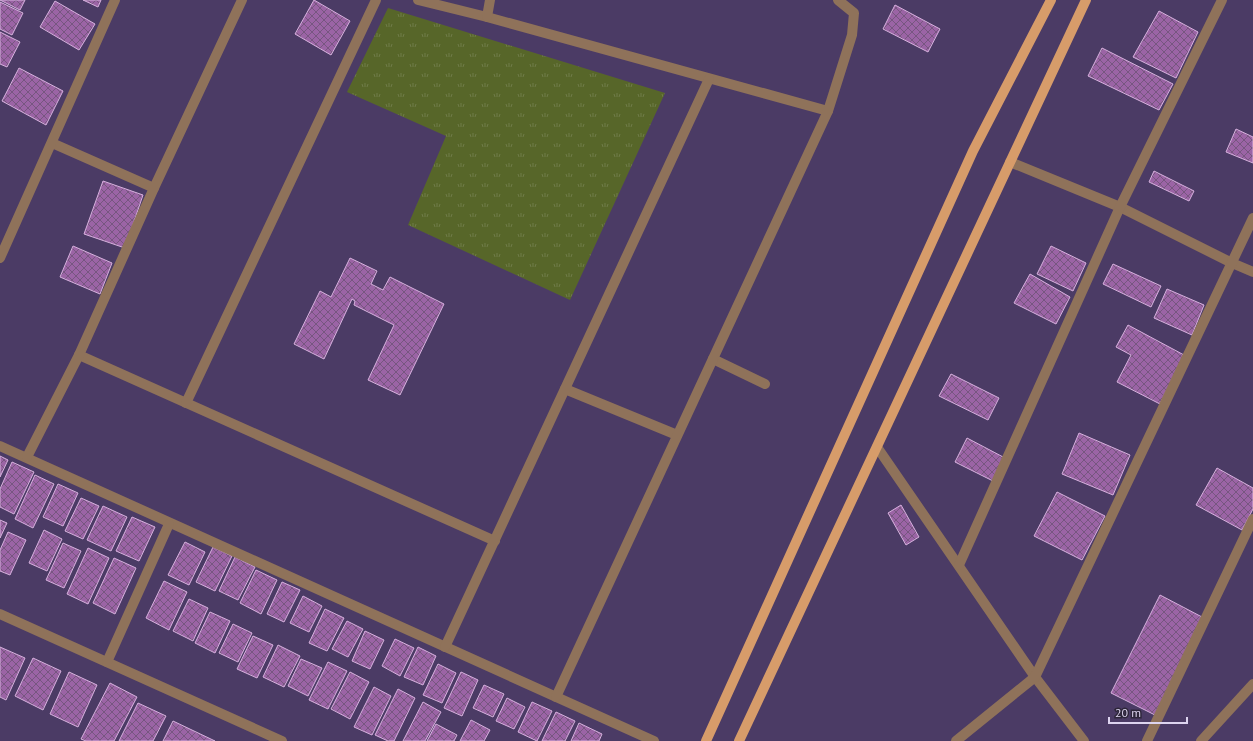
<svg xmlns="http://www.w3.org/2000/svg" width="1253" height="741" viewBox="0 0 1253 741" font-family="'PT Sans',sans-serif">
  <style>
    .park { fill: url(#park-tufts) }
    .building { fill: url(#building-cross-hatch); stroke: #d6b1dd }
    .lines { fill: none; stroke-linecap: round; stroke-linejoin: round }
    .minor { stroke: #8f725a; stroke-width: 10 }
    .major { stroke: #d79c6a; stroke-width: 10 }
  </style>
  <defs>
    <pattern id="park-tufts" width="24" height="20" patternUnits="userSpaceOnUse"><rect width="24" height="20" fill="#576629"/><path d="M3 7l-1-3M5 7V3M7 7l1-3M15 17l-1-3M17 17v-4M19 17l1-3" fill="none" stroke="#6f7b48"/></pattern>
    <pattern id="building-cross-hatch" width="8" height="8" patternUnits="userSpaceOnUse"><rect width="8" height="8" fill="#9b64a5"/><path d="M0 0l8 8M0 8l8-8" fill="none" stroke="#775680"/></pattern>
  </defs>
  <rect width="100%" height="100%" fill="#4b3b65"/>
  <path class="park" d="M388,8L665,93L570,300L408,225L446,136L347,92Z"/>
  <g class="building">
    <path d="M0,0H25L20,10Z"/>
    <path d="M83,0H101L98,7Z"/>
    <path d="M314,0L350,21L331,55L295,34Z"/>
    <path d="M55,1L95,24L79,50L40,27Z"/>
    <path d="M0,2L23,13L12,35L0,29Z"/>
    <path d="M895,5L940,29L928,52L883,29Z"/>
    <path d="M1159,11L1198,32L1176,78L1133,57Z"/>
    <path d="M0,32L20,42L7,67L0,64Z"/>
    <path d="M1102,48L1173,84L1159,110L1088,76Z"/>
    <path d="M19,68L63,91L46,125L2,101Z"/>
    <path d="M1236,129L1253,137V163L1226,152Z"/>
    <path d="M1154,171L1194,191L1189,201L1149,182Z"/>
    <path d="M103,181L143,195L125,248L84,234Z"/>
    <path d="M73,246L112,263L100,294L60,277Z"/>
    <path d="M1051,246L1086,263L1073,291L1037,274Z"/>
    <path d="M350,258L377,271L371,284L383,290L390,277L444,304L400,395L368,380L394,325L354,305L355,301L352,299L324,359L294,344L320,291L331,297Z"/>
    <path d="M1113,264L1161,286L1151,307L1103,284Z"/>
    <path d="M1030,274L1070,297L1056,324L1014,303Z"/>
    <path d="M1167,289L1204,305L1192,335L1154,318Z"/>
    <path d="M1128,325L1184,355L1160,404L1117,382L1131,355L1116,347Z"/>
    <path d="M951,374L999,398L988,420L939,396Z"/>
    <path d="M1079,433L1130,455L1113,495L1062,474Z"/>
    <path d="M967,438L1005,458L993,481L955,462Z"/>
    <path d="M0,456L8,460L0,477Z"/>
    <path d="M12,462L34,472L14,514L0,507V489Z"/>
    <path d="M1217,468L1253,488V509L1242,530L1196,505Z"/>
    <path d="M35,475L54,484L33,528L15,519Z"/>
    <path d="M58,484L78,493L63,526L43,517Z"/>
    <path d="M1057,492L1105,516L1082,560L1034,536Z"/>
    <path d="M81,498L99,506L83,539L65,531Z"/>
    <path d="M901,505L919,537L906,545L888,513Z"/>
    <path d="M103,506L127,517L111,551L87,540Z"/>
    <path d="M132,517L155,527L139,561L116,551Z"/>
    <path d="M0,520L7,523L0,538Z"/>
    <path d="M44,530L62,539L47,571L29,563Z"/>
    <path d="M8,532L26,540L10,575L0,571V550Z"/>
    <path d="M185,542L205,552L189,585L168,575Z"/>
    <path d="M63,543L81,551L64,588L46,580Z"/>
    <path d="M213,547L232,556L215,591L196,582Z"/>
    <path d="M88,548L109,558L88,604L67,594Z"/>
    <path d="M235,557L255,567L238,600L219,591Z"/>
    <path d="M114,558L136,568L115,614L93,603Z"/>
    <path d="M256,570L277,580L261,614L240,603Z"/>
    <path d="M164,581L187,592L169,630L146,618Z"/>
    <path d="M282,582L300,590L284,622L267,614Z"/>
    <path d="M1160,595L1202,617L1155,715L1111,693Z"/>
    <path d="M303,596L322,606L309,632L290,623Z"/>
    <path d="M189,599L208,608L193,641L173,631Z"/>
    <path d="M325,609L344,618L327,651L309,643Z"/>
    <path d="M210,612L230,621L215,653L195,643Z"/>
    <path d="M347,621L363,629L348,657L332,649Z"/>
    <path d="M233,624L252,633L238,662L219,653Z"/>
    <path d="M365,631L384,640L370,669L352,661Z"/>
    <path d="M253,636L273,645L257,678L237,669Z"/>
    <path d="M395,639L414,648L400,676L382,666Z"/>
    <path d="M278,645L300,656L284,687L263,677Z"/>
    <path d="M0,647L25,658L6,700L0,697Z"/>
    <path d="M418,647L436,656L423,685L404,677Z"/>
    <path d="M33,658L61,671L43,710L15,696Z"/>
    <path d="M301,659L322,668L308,696L288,686Z"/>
    <path d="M328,662L347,671L328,709L309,700Z"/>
    <path d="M438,664L456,673L442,703L423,695Z"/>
    <path d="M69,672L97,685L78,727L50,714Z"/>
    <path d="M350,672L369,682L350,719L331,709Z"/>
    <path d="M461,672L478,680L462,716L444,708Z"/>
    <path d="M110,683L137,697L114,741H86L81,739Z"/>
    <path d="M484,685L504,694L493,717L473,708Z"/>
    <path d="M374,687L391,696L372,735L354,727Z"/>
    <path d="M398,689L415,698L394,741H388L375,735Z"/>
    <path d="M507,698L525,707L514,729L496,721Z"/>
    <path d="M423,702L441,712L425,741H403Z"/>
    <path d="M532,702L552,711L537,741L518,732Z"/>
    <path d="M138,703L166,716L153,741H119Z"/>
    <path d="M556,712L575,721L565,741H542Z"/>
    <path d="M471,720L490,730L484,741H460Z"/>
    <path d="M173,721L215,741H163Z"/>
    <path d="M579,723L602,734L599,741H571Z"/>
    <path d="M436,724L457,735L454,741H427Z"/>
  </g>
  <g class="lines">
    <g class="minor">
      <path d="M418,0L487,17L828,111"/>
      <path d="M487,17L490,0"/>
      <path d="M52,143L154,188"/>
      <path d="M1010,162L1120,207L1232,263L1253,272"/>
      <path d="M0,258L115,0"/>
      <path d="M79,355L495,541"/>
      <path d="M713,359L765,384"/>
      <path d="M565,389L677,435"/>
      <path d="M186,403L376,0"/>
      <path d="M0,446L654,741"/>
      <path d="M877,447L1035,677L1084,741"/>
      <path d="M27,457L79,355L154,188L242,0"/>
      <path d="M959,565L1120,207L1222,0"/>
      <path d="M0,614L282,741"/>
      <path d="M445,647L709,79"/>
      <path d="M107,662L169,524"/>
      <path d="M556,697L828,111L852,35L854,13L838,0"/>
      <path d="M956,741L1035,677L1253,218"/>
      <path d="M1147,741L1253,519"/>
      <path d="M1201,741L1253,684"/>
    </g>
    <g class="major">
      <path d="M706,741L973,151L1051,0"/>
      <path d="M739,741L1086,0"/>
    </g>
  </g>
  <path d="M1109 717v6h78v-6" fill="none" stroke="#ddd4ef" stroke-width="2"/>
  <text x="1115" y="717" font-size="12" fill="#ddd4ef" stroke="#2e273a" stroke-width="3" paint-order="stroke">20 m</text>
</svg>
